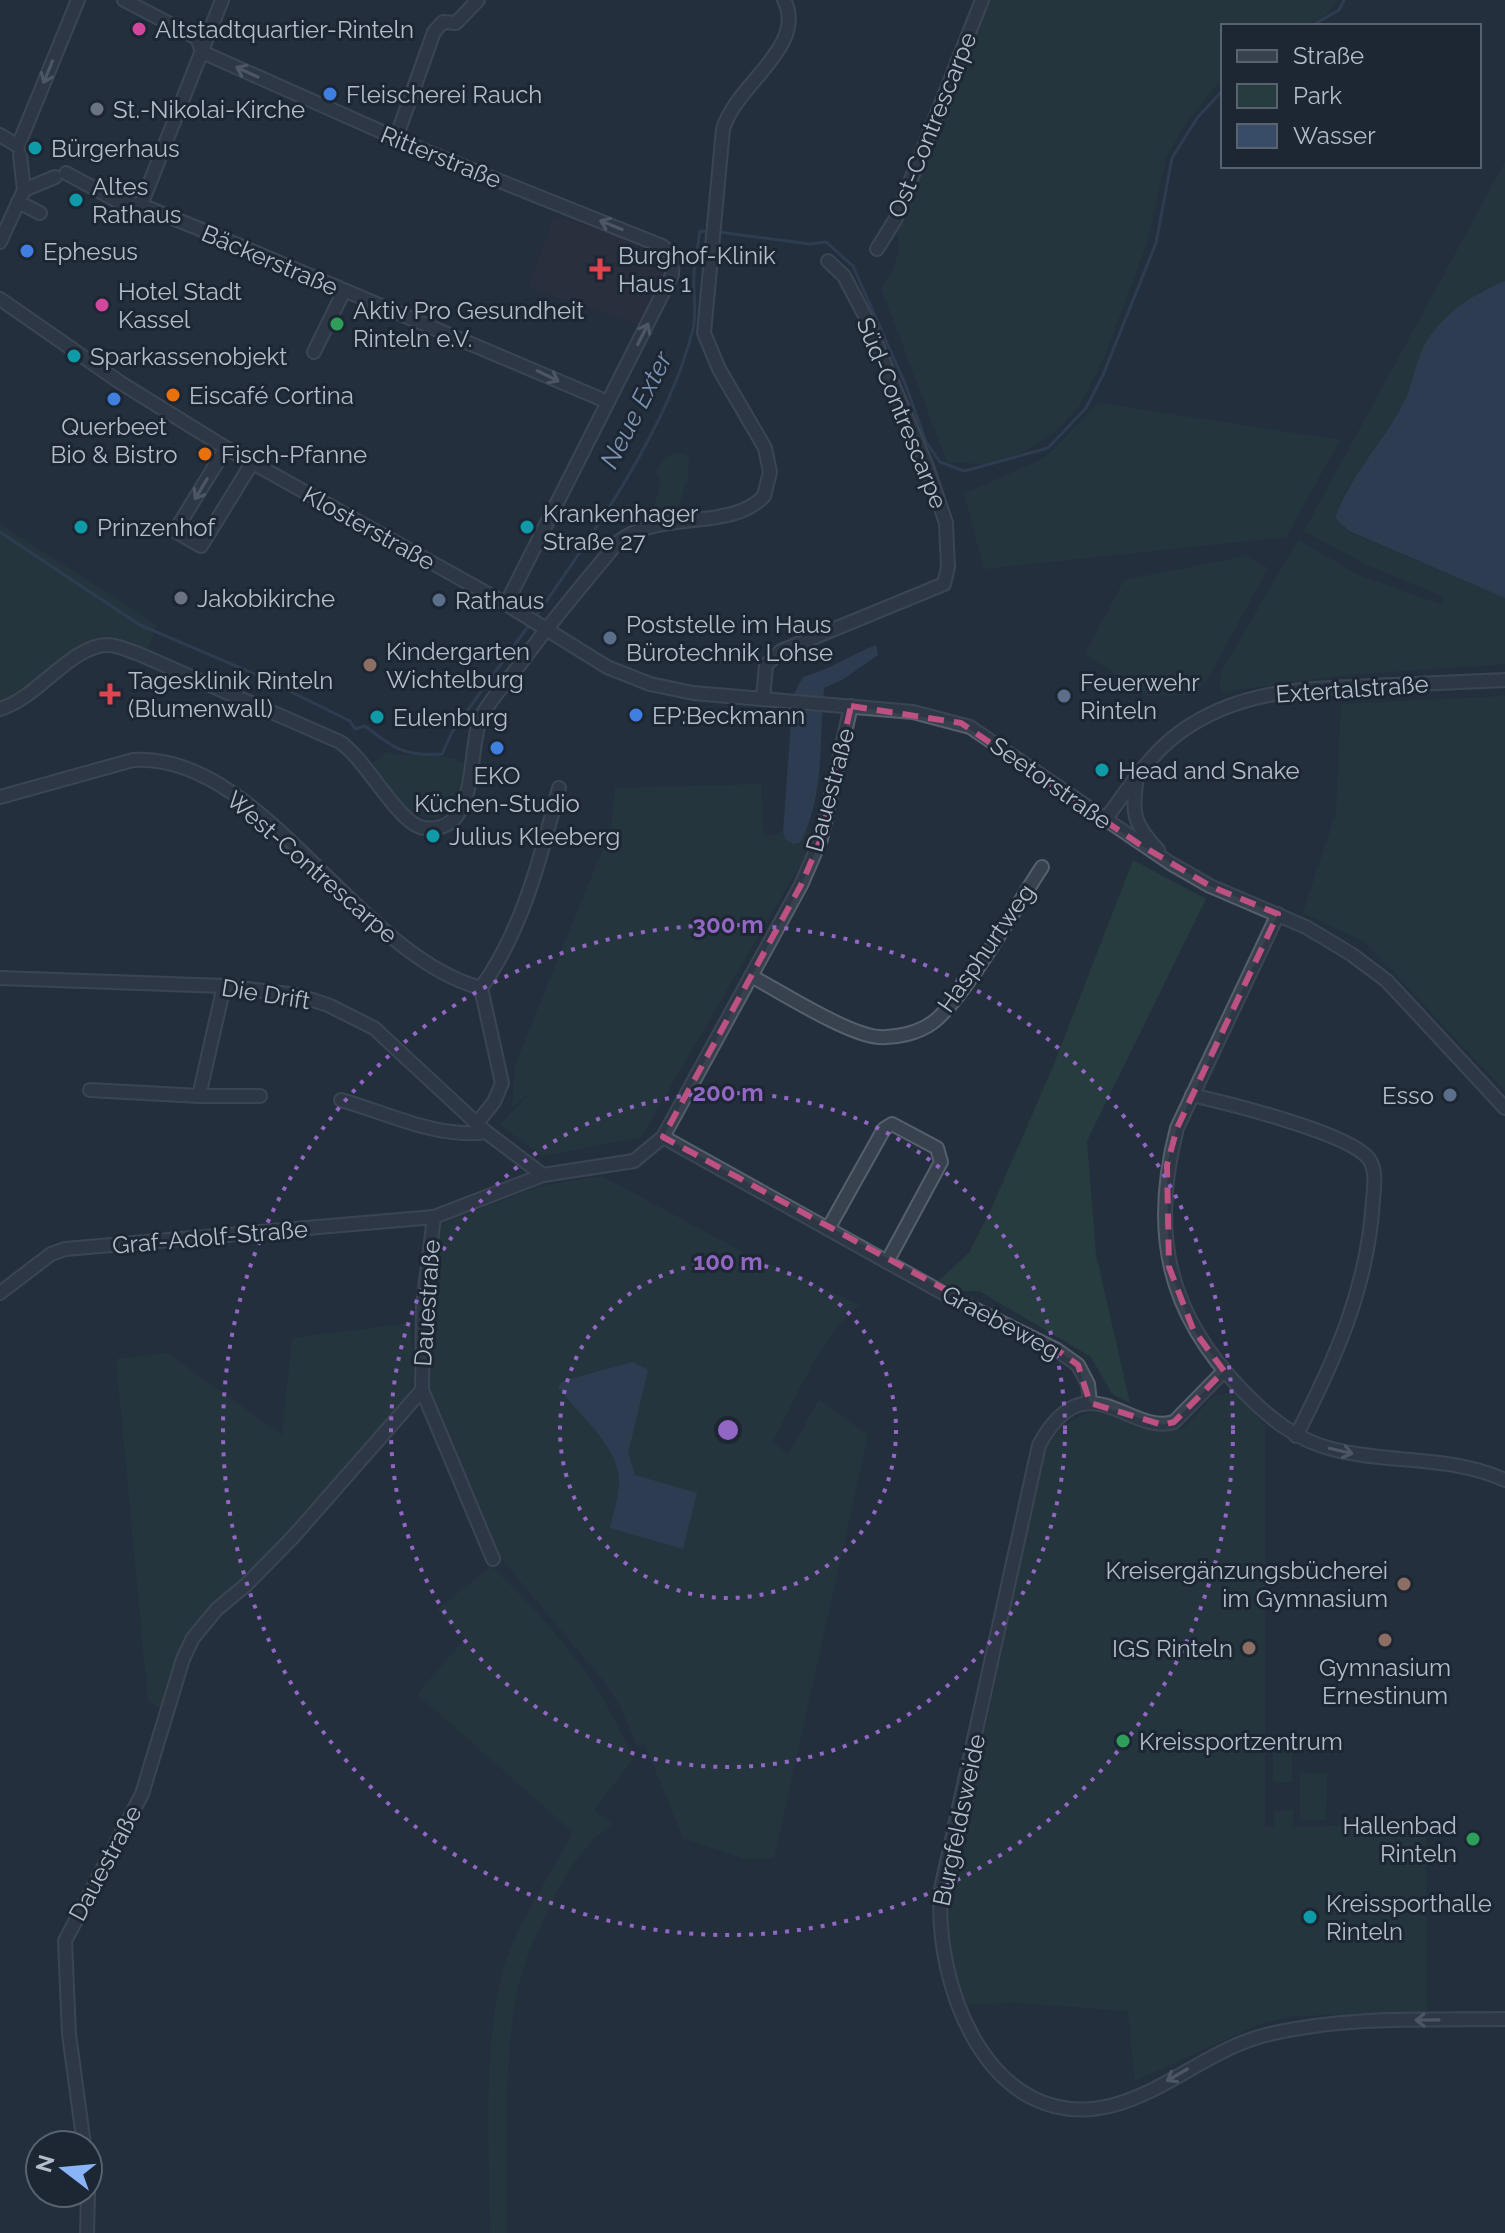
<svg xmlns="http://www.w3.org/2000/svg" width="1505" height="2233" viewBox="0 0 1505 2233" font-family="Raleway,sans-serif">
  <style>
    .medical { fill: #32303f }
    .green { fill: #263c3f }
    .water { fill: #394c67 }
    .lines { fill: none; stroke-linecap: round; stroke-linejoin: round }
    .stream { stroke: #394c67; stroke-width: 3 }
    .street-casing { stroke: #565f6c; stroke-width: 16 }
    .street { stroke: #38414e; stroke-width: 12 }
    .oneway { stroke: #7c8592 }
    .marked { fill: none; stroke: #bd5182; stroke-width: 6; stroke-dasharray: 16 10; stroke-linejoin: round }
    .ring { fill: none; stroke: #9266c3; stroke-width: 4; stroke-dasharray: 4 8 }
    .hotel-dot { fill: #d1479c; stroke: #1d2633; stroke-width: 3 }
    .shop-dot { fill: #3f7fe0; stroke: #1d2633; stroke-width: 3 }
    .worship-dot { fill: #6b7280; stroke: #1d2633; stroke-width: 3 }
    .culture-dot { fill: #0f9aa8; stroke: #1d2633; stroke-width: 3 }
    .health-dot { fill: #e0444e; stroke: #1d2633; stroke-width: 3 }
    .leisure-dot { fill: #2e9e5b; stroke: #1d2633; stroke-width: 3 }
    .food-dot { fill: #e8710a; stroke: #1d2633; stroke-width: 3 }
    .service-dot { fill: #5c6f8a; stroke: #1d2633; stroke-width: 3 }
    .education-dot { fill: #8d6e63; stroke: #1d2633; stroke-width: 3 }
    .labels { text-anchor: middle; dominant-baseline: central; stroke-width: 6; stroke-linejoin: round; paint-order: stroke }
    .poi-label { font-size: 24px; fill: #b4bcc9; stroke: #1d2633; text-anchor: start }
    .street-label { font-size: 24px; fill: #b4bcc9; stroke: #1d2633 }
    .water-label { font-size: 26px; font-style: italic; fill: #7c92b1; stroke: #1d2633 }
    .centre { fill: #9266c3; stroke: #1d2633; stroke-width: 4 }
    .ring-label { font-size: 24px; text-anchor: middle; font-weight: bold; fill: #9266c3; stroke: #1d2633; stroke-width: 6; stroke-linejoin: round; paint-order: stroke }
  </style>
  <rect width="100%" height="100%" fill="#242f3e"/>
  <path class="medical" d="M554,216L617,236L662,260L665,272L642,326L529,287Z"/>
  <g class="green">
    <path d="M987,0H1337C1317,38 1259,26 1223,26V77L1185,124L1166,158L1147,243L1103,360L1078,408L1057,430L1024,452L982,464L947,462L881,288C894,269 902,256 897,233Z"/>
    <path d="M1505,162V281L1479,291L1423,347L1403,405L1344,494L1335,518L1349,532L1505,598V664L1344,675L1224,692L1220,687L1221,672L1298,540L1359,575L1442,605L1443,596L1369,566L1304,531Z"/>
    <path d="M1099,403L1340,440L1286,537L984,569L964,494L1044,458Z"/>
    <path d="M679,453L689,456L688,479L675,516L649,521L661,484L656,471L666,457Z"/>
    <path d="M0,524L157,625L144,657L93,648L59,675L0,704Z"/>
    <path d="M1246,556L1268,568L1207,680L1190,695L1149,696L1085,654L1124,580Z"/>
    <path d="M1505,696V1091L1365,942L1303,913L1336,814L1341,704Z"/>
    <path d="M387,752C411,759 444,751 465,764L458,797L439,819L411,814L372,764Z"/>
    <path d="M761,784L764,837L783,832L785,839L801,842L806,830L810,832L804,858L641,1137L543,1156L500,1125L534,1089L512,1108L515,1065L611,829L615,788Z"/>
    <path d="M1133,860L1206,899L1087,1141L1096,1254L1130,1403L1112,1394L1091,1357L979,1291H961L938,1281L969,1253L992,1207L1054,1064Z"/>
    <path d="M602,1176L741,1251L860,1305C826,1327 792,1405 773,1442L788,1455L819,1400L868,1435L774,1858L746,1859L683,1838L645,1745H637L619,1704L602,1679L496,1552L429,1392L430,1289L436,1233L443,1223L540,1186Z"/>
    <path d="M411,1323L414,1382L408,1395L265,1558L214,1602L192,1634L164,1710L148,1701L116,1359L167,1353L282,1435L292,1338Z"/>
    <path d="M1226,1393L1238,1396L1265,1425V1827H1274V1811L1293,1810V1827L1426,1823L1427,2012L1294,2016L1260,2024L1135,2081L1128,2011L1019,2003L965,2004L951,1964L946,1914L1045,1449C1096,1379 1115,1433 1183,1429L1213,1397Z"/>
    <path d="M491,1566C548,1620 604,1685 633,1759L594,1810L612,1824C583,1845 569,1868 553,1900C540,1926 525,1956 519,1984C501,2065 508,2151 507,2233H490C490,2148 479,2018 514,1940C531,1903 554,1868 573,1832L417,1694L465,1639L437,1610Z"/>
    <path d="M1292,1748V1782H1273V1749Z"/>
    <path d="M1300,1773H1327L1326,1820H1300Z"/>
  </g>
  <g class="water">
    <path d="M1505,281V598L1349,531L1335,518C1350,477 1380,445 1401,408C1411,390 1414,369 1422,350C1438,317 1472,294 1505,281Z"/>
    <path d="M876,645L878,655L842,680L824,688C819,741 825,792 801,842L794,844L785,839L783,832L793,695L803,677C829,670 850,655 876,645Z"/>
    <path d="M632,1362L648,1370L628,1453L635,1475L697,1493L683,1549L610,1528C613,1514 618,1499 619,1485C623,1450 577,1413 558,1387L563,1381Z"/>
  </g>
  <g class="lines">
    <g class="stream">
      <path d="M1311,26L1339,10L1344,0"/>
      <path d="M718,232L810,244L826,242L853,266L906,386L926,442L940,462L964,471L1048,448L1086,408L1103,375L1156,243L1172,158L1197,118L1223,90"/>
      <path d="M0,532L140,625L257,675L350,721L355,729L365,726C393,748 405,757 442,754L452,732L529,625"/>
      <path d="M534,619C590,539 670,425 693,329C697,312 693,292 694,274C695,260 698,246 700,231L710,232"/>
    </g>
    <g class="street-casing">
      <g id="street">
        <path d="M124,0L197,38L202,52"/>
        <path d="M202,52L425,151L662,246L673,255L672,275L506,604"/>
        <path d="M0,135L18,146L78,0"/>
        <path d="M396,138L434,32L443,22L456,23L478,0"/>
        <path d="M66,173L121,203L141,205L207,232L608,402"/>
        <path d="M24,190L55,177"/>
        <path d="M18,202L40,213"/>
        <path d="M141,205L222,0"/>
        <path d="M0,242L24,190L20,155"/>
        <path d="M877,249L895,220L982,0"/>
        <path d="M0,299L121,383L226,448L506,604L607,667L650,684L693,693L913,712L970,727L1170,863L1210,886L1306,927L1351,954L1387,981L1505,1108"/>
        <path d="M314,352L344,291"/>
        <path d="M226,448L175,531L201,546L252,463"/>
        <path d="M763,699L766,665L781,651L944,584L948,567L946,523L927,467L865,316L844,276L828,261"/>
        <path d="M0,709C38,698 71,645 108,645C118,645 129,651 139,654L340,742C366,759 399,825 424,828C482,835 466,746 482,715C491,699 504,685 515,671C547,626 583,584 618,542C660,509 730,532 764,496L770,472L765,448L719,369L704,333L723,129C736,84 808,46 784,0"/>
        <path d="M1137,777C1132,813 1132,822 1158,850"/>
        <path d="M0,797L133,760C262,752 356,955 481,988"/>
        <path d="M1105,820C1128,789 1148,756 1179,733C1237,690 1303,689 1371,686C1416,684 1460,682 1505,680"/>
        <path d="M1278,914L1177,1128C1150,1232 1167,1313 1242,1390C1268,1417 1296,1440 1332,1449C1389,1464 1451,1455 1505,1480"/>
        <path d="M751,976C781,992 848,1035 879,1037C896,1038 918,1033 932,1023C963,1001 1018,903 1042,867"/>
        <path d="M0,978L224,986L297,995L328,1005L374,1028L486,1132L543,1175"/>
        <path d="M481,988C523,929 541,856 559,788"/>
        <path d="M90,1090L199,1096L224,986"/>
        <path d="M1192,1095C1226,1103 1350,1133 1369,1159C1377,1171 1374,1187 1373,1200C1368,1287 1335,1360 1296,1436"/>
        <path d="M199,1096H260"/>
        <path d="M341,1100C387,1113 438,1139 486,1132"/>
        <path d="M477,1123L494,1102L502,1083L481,988"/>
        <path d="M663,1137L952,1298L1057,1350L1078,1365L1088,1384L1090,1403"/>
        <path d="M828,1229L884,1129L892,1124L937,1148L941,1162L887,1262"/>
        <path d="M0,1293L51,1254L65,1249L434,1217"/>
        <path d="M1224,1371L1174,1422C1129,1436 1087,1358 1039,1445L941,1889C933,1985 989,2134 1110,2106C1167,2092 1212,2047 1270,2034C1346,2016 1427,2020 1505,2019"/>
        <path d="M422,1390L493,1559"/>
        <path d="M84,2145L69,2034L65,1941L142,1794L183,1659L193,1638L217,1609L246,1585L294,1536L422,1390L423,1306L434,1217L543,1175L634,1161L663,1137L801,885L821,839L851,706"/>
        <path d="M87,2233L88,2193"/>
      </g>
    </g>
    <use href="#street" class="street"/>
  </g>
  <defs><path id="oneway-shaft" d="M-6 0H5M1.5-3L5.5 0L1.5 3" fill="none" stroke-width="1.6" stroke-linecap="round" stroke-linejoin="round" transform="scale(2)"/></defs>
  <g class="oneway">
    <use href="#oneway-shaft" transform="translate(48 72) rotate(112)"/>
    <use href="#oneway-shaft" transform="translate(247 72) rotate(-155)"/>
    <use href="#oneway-shaft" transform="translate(611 225) rotate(-158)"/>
    <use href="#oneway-shaft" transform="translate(643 334) rotate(-63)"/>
    <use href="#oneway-shaft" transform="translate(548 376) rotate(26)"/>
    <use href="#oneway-shaft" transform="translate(201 489) rotate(121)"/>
    <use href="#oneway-shaft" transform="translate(1341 1451) rotate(13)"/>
    <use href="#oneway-shaft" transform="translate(1427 2020) rotate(179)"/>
    <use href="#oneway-shaft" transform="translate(1177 2075) rotate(150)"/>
  </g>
  <path d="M0 0H1505V2233H0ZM851,706L961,723L1139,844L1210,886L1278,914L1177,1128L1167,1165L1169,1267L1193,1329L1224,1371L1174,1422L1163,1425L1090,1403L1078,1365L1057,1350L663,1137L801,885L821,839Z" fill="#242f3e" fill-opacity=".55" fill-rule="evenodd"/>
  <path class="marked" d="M851,706L961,723L1139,844L1210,886L1278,914L1177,1128L1167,1165L1169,1267L1193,1329L1224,1371L1174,1422L1163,1425L1090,1403L1078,1365L1057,1350L663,1137L801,885L821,839Z"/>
  <g class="ring">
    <circle cx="728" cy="1430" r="168"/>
    <circle cx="728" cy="1430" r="337"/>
    <circle cx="728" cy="1430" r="505"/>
  </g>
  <g class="hotel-dot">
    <circle cx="139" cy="29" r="8"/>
    <circle cx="102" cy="305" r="8"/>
  </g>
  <g class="shop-dot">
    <circle cx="330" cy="94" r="8"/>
    <circle cx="27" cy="251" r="8"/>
    <circle cx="114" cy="399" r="8"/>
    <circle cx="636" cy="715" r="8"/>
    <circle cx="497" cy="748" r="8"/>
  </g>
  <g class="worship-dot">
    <circle cx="97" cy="109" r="8"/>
    <circle cx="181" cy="598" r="8"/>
  </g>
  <g class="culture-dot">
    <circle cx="35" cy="148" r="8"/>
    <circle cx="76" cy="200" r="8"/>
    <circle cx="74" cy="356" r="8"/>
    <circle cx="81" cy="527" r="8"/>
    <circle cx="527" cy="527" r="8"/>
    <circle cx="377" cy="717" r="8"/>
    <circle cx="1102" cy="770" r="8"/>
    <circle cx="433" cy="836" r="8"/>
    <circle cx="1310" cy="1917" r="8"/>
  </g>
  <g class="health-dot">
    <path d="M596 257h8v8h8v8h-8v8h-8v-8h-8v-8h8z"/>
    <path d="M106 682h8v8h8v8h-8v8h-8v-8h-8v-8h8z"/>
  </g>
  <g class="leisure-dot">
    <circle cx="337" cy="324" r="8"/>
    <circle cx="1123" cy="1741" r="8"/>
    <circle cx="1473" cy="1839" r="8"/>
  </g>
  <g class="food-dot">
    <circle cx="173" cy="395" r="8"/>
    <circle cx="205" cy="454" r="8"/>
  </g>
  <g class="service-dot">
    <circle cx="439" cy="600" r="8"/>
    <circle cx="610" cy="638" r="8"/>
    <circle cx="1064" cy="696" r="8"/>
    <circle cx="1450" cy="1095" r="8"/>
  </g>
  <g class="education-dot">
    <circle cx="370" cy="665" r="8"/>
    <circle cx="1404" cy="1584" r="8"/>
    <circle cx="1385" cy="1640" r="8"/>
    <circle cx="1249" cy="1648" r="8"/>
  </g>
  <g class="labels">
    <g class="poi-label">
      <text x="155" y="29">Altstadtquartier-Rinteln</text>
      <text x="346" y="94">Fleischerei Rauch</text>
      <text x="113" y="109">St.-Nikolai-Kirche</text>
      <text x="51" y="148">Bürgerhaus</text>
      <text x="92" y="186">Altes<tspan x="92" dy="28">Rathaus</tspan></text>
      <text x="43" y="251">Ephesus</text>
      <text x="618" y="255">Burghof-Klinik<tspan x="618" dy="28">Haus 1</tspan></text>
      <text x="118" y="291">Hotel Stadt<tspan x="118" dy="28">Kassel</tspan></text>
      <text x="353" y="310">Aktiv Pro Gesundheit<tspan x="353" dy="28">Rinteln e.V.</tspan></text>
      <text x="90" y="356">Sparkassenobjekt</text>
      <text x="189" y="395">Eiscafé Cortina</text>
      <text x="114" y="426" text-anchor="middle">Querbeet<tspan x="114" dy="28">Bio &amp; Bistro</tspan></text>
      <text x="221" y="454">Fisch-Pfanne</text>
      <text x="543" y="513">Krankenhager<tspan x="543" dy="28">Straße 27</tspan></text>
      <text x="97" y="527">Prinzenhof</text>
      <text x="197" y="598">Jakobikirche</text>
      <text x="455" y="600">Rathaus</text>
      <text x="626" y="624">Poststelle im Haus<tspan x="626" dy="28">Bürotechnik Lohse</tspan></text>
      <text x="386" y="651">Kindergarten<tspan x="386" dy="28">Wichtelburg</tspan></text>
      <text x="128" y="680">Tagesklinik Rinteln<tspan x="128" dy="28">(Blumenwall)</tspan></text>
      <text x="1080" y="682">Feuerwehr<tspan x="1080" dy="28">Rinteln</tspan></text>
      <text x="652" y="715">EP:Beckmann</text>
      <text x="393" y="717">Eulenburg</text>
      <text x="1118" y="770">Head and Snake</text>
      <text x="497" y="775" text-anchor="middle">EKO<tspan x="497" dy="28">Küchen-Studio</tspan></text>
      <text x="449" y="836">Julius Kleeberg</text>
      <text x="1434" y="1095" text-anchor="end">Esso</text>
      <text x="1388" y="1570" text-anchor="end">Kreisergänzungsbücherei<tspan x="1388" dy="28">im Gymnasium</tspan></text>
      <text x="1233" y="1648" text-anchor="end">IGS Rinteln</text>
      <text x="1385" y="1667" text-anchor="middle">Gymnasium<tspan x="1385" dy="28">Ernestinum</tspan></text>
      <text x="1139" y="1741">Kreissportzentrum</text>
      <text x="1457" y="1825" text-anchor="end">Hallenbad<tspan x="1457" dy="28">Rinteln</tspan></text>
      <text x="1326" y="1903">Kreissporthalle<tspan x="1326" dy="28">Rinteln</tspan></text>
    </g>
    <g class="street-label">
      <text transform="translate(932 125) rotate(-68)">Ost-Contrescarpe</text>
      <text transform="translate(441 157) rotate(22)">Ritterstraße</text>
      <text transform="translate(270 260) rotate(23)">Bäckerstraße</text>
      <text transform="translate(902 413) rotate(68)">Süd-Contrescarpe</text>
      <text transform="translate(369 528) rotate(29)">Klosterstraße</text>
      <text transform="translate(1352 689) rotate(-4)">Extertalstraße</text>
      <text transform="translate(1051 783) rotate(35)">Seetorstraße</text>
      <text transform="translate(830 790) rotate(-75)">Dauestraße</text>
      <text transform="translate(312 867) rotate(41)">West-Contrescarpe</text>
      <text transform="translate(986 948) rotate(-55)">Hasphurtweg</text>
      <text transform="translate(266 994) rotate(9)">Die Drift</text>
      <text transform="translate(210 1237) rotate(-5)">Graf-Adolf-Straße</text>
      <text transform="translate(427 1303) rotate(-86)">Dauestraße</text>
      <text transform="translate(1001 1322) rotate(28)">Graebeweg</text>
      <text transform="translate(959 1820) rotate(-78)">Burgfeldsweide</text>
      <text transform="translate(105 1863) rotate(-62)">Dauestraße</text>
    </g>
    <g class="water-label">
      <text transform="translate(636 410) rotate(-63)">Neue Exter</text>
    </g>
  </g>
  <circle cx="728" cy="1430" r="12" class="centre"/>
  <g class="ring-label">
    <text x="728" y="933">300 m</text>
    <text x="728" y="1101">200 m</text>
    <text x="728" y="1270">100 m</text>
  </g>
  <rect x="1221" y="24" width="260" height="144" fill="#1d2633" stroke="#59626f" stroke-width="2"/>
  <rect x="1237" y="50" width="40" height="12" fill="#38414e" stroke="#59626f" stroke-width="2"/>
  <text x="1293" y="64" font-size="24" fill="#b4bcc9">Straße</text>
  <rect x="1237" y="84" width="40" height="24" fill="#263c3f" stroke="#59626f" stroke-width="2"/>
  <text x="1293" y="104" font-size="24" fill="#b4bcc9">Park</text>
  <rect x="1237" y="124" width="40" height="24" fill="#394c67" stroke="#59626f" stroke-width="2"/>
  <text x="1293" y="144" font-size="24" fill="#b4bcc9">Wasser</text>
  <g transform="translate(64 2169) rotate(286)"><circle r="38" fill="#1d2633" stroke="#59626f" stroke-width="2"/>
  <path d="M0-6L14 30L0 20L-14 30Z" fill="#8ab4f8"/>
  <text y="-12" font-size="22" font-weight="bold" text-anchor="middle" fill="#b4bcc9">N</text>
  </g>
</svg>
